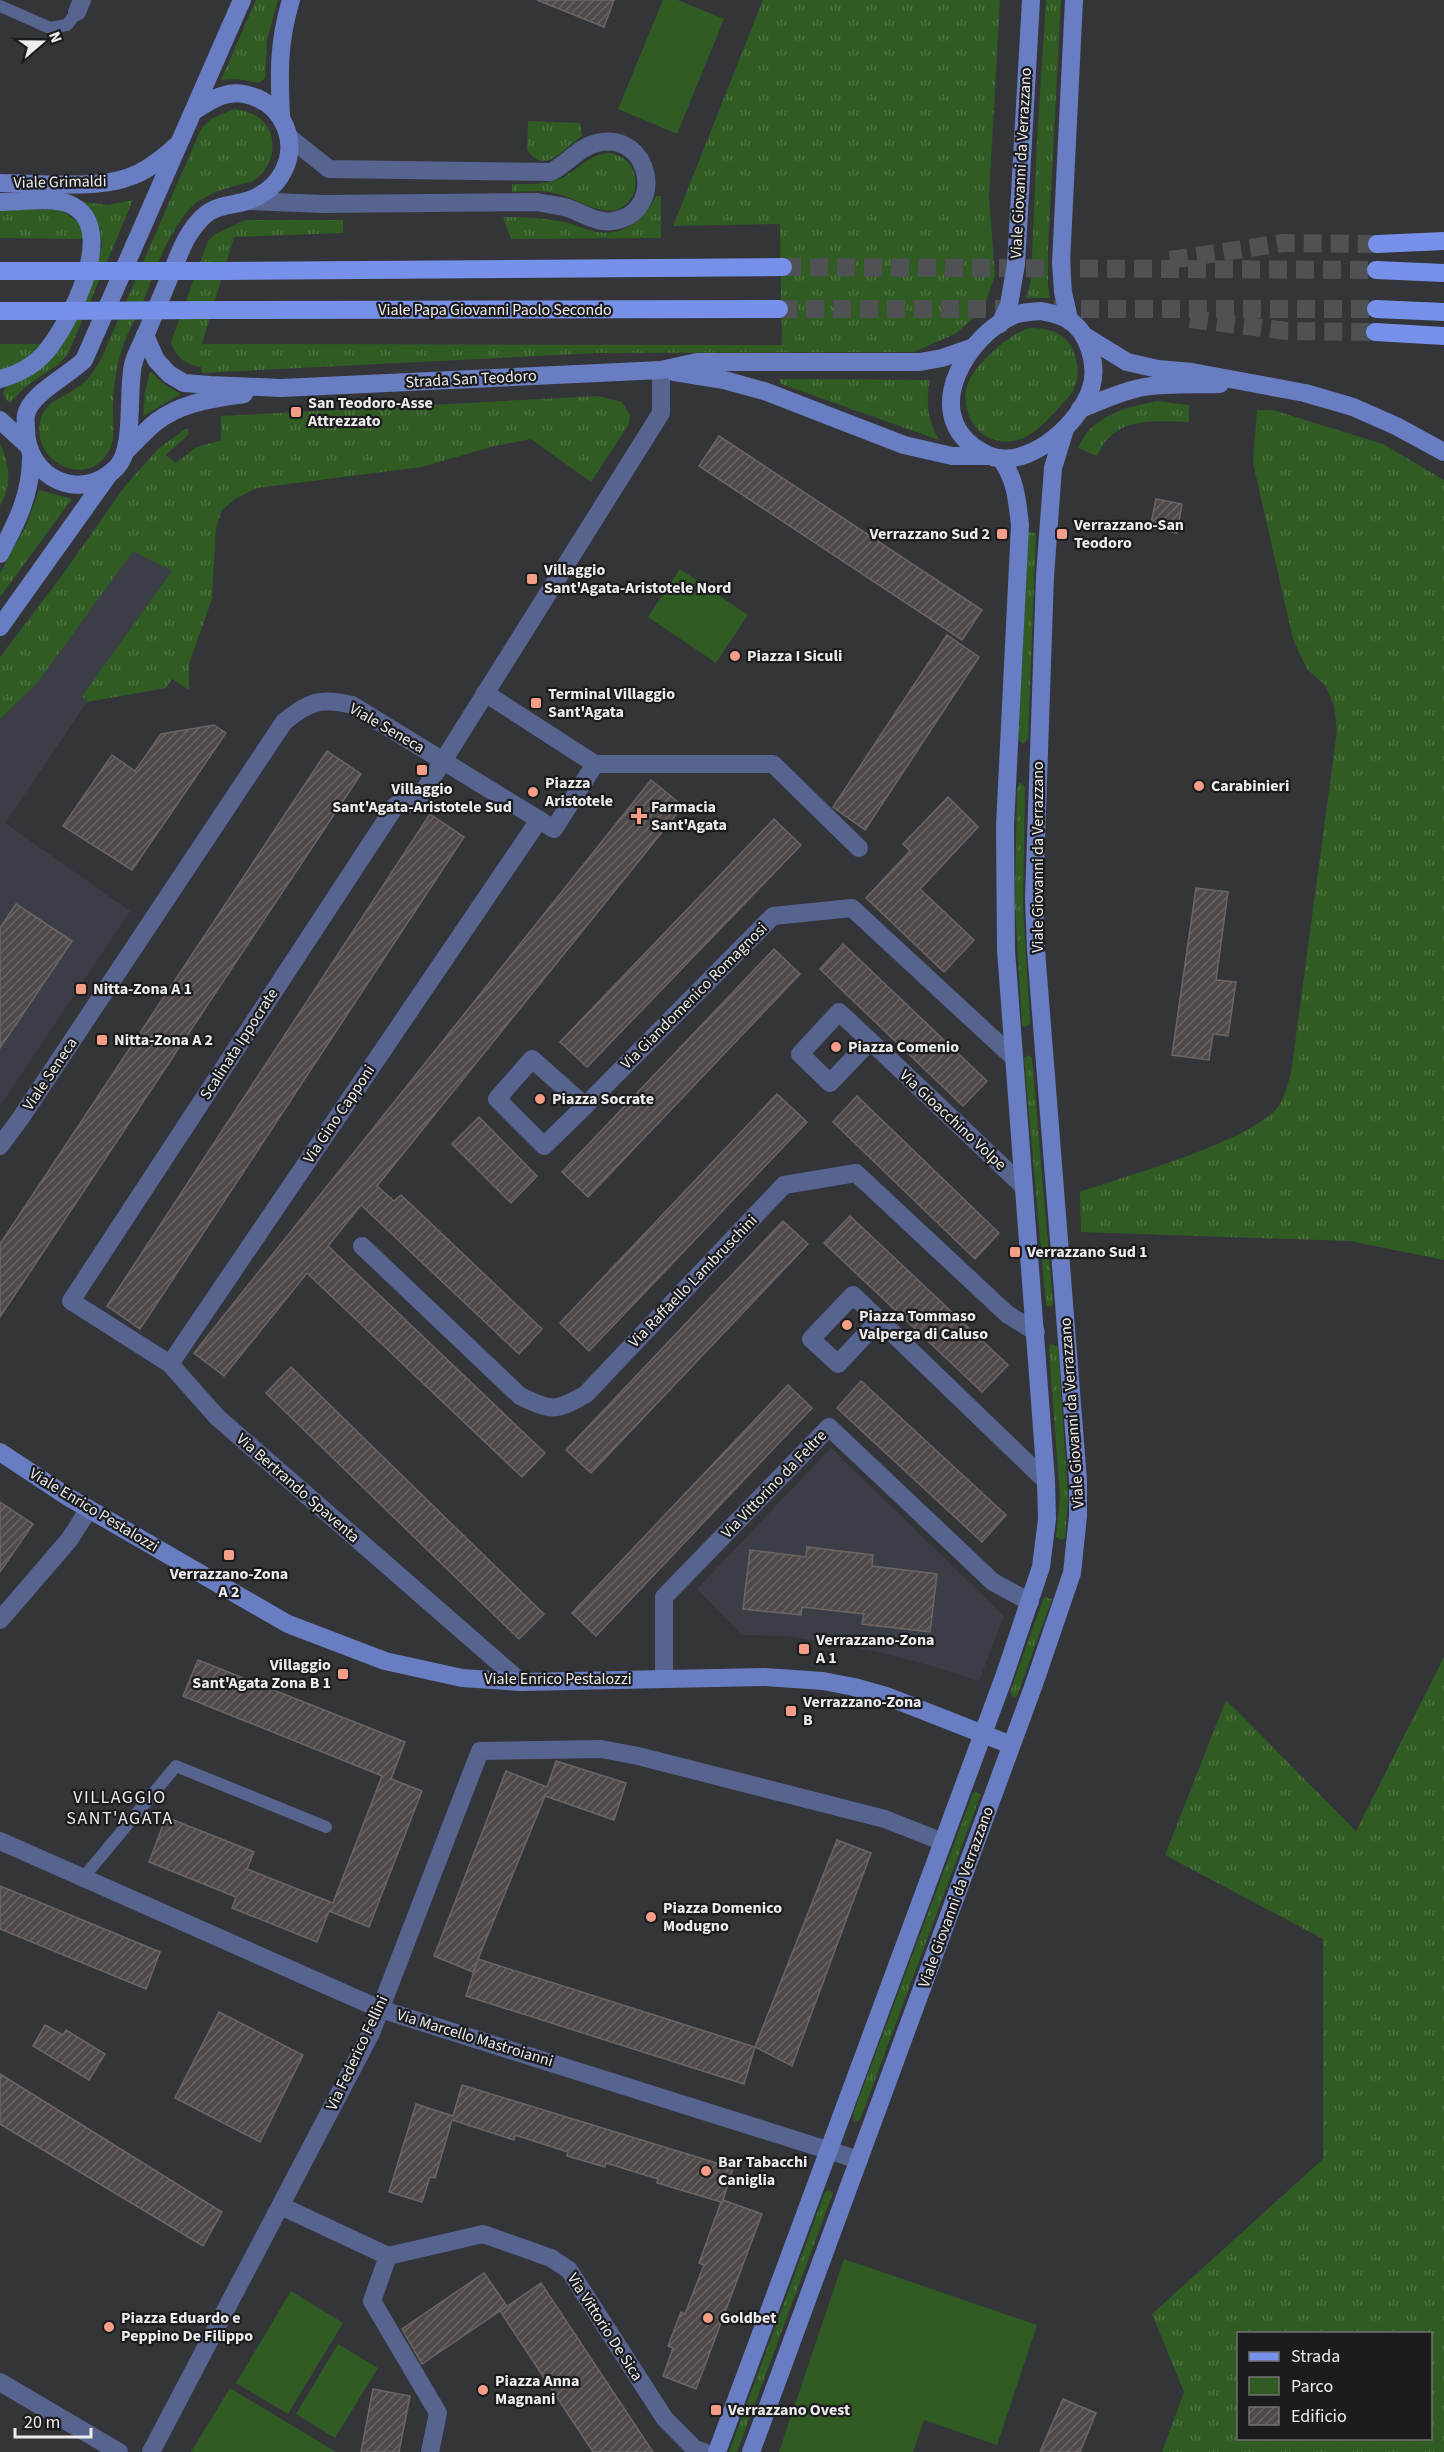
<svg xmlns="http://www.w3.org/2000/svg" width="1444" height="2452" viewBox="0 0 1444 2452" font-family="'Source Sans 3',sans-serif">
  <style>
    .built { fill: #3c3e47 }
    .grass { fill: url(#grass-tufts); fill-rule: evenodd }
    .green { fill: #305b23 }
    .building { fill: url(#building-hatch); stroke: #6b6665; stroke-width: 1.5 }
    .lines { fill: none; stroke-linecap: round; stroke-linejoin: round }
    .primary-tunnel { stroke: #505154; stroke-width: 18; stroke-dasharray: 18 9; stroke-linecap: butt }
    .lane { stroke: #576490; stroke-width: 12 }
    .street { stroke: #576490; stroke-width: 18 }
    .secondary { stroke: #697dc2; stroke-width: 18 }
    .primary { stroke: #7790e9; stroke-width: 18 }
    .primary-bridge { stroke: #7790e9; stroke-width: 18 }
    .poi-dot { fill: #f49e87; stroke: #1c1c1e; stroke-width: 2 }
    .labels { text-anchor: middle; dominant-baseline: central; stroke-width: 4.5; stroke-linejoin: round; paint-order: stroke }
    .street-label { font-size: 16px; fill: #ededf0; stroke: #1c1c1e }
    .poi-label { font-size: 16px; font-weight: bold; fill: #ededf0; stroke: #1c1c1e; text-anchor: start }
    .neighbourhood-label { font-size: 18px; letter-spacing: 1.5px; fill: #ededf0; stroke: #1c1c1e }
  </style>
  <defs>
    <pattern id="grass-tufts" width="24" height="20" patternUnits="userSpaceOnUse" patternTransform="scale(1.5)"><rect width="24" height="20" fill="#305b23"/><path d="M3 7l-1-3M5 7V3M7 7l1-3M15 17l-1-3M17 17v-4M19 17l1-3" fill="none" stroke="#4e7343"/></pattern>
    <pattern id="building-hatch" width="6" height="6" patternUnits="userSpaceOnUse" patternTransform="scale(1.5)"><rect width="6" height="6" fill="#4f4a49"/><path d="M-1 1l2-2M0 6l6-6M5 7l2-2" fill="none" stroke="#696464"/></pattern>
  </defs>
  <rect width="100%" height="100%" fill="#343539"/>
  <g class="built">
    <path d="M133,493L172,571L82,696L87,702L5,823L130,911L0,1106V675Z"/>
    <path d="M831,1448L1004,1616L979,1681L932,1666L878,1652L787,1636L742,1635L697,1589Z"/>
  </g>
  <g class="grass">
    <path d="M256,0H278L267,40L265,78L259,83L239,79L221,80Z"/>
    <path d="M763,0H1000L989,196L995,275L983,310L955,334L914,352L597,353L202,373L201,367C185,364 176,358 171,342L208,241L215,234L246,220H343V233L234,237L202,344L782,345L780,224L673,226Z"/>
    <path d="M1046,0H1061L1048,249V286L1050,298H1026L1031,280L1037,141Z"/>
    <path d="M234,109C250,111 263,116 270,132C277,150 269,173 251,182C247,184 242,183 238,185C225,188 212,193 200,200C188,208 181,219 174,231C161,251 154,276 145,297C137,316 125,336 120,356C116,371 113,389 113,405C112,424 118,440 105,457C82,487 29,460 41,418C46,401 65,397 78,387C88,381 95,369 101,359L201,129L211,119Z"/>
    <path d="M528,121L580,123L582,136C564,148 546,176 527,150Z"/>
    <path d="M610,153C619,155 627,159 632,168C636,176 637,187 633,195C615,229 579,198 554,193C541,190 526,192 512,192V184C528,184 544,185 559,179C578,171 588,154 610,153Z"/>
    <path d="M656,196H661V238L511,239L503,217C523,217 541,218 560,221C571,223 581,228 592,231C621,238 644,222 656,196Z"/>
    <path d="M133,200L68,354L59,364L26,386L10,403L5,398L3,392L6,387L86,296L102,246L100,229L93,216L82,202L108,205Z"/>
    <path d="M0,209L61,210L78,222L85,239L0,238Z"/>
    <path d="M1030,328C1041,328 1055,330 1064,338C1077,349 1082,374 1074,389C1070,397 1062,403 1057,410C1040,427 1026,445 1000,441C973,437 958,405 969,381C977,363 1011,332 1030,328Z"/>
    <path d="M0,344H41L23,360L0,371Z"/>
    <path d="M150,371L164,384L181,394L143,416L145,393Z"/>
    <path d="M780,379L930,380C925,401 928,422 939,440L784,385L780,383Z"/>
    <path d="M598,396L622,402L630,415L629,424L591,482L531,439L491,447L422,467L257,488L235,499L222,510L216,528L212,599L189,664V690L172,679L166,688L87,702L82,696L172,571L133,551L37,683L0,719V657L63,574L125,486L159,448L187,428L189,434L166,455L176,463L195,448L221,440V416Z"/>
    <path d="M1157,401L1189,405V422C1151,421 1115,416 1097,456L1078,448C1091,416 1126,407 1157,401Z"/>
    <path d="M1257,410H1273L1383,444L1444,480V1260L1350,1241L1081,1232L1080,1192C1125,1176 1256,1141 1280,1104C1285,1095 1288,1083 1291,1073L1337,731L1334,706L1325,685L1307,669L1293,639L1253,463Z"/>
    <path d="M0,443C10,465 12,485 0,506Z"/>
    <path d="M39,490L72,499L0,597V573L27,524Z"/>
    <path d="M1028,532L1036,533L1028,739L1023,744L1019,740V735Z"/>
    <path d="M1020,782L1025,787L1023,905L1030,1024L1025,1027L1022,1025L1015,905L1017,788Z"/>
    <path d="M1029,1055L1032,1058L1053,1303L1051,1307L1046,1305L1024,1058Z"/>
    <path d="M1052,1344L1058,1347L1068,1498L1065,1538L1062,1540L1056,1537L1060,1497L1049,1350L1050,1345Z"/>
    <path d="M1044,1597L1052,1599L1017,1696L1013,1697L1010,1692Z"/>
    <path d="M1444,1657V2452H1162L1184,2392L1152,2314L1323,2159V1939L1165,1855L1226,1700L1356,1831ZM1238,2334H1430V2438H1238Z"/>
    <path d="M975,1792L981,1794L860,2120L854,2122L853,2114L973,1793Z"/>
    <path d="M829,2190L833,2193L737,2452H729L825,2192Z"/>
  </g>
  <g class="green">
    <path d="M663,0H678L724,19L677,134L618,109Z"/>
    <path d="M680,569L748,615L716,663L648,617Z"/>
    <path d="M844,2259L1037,2325L997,2445L924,2420L913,2452H779Z"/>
    <path d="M291,2291L343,2323L288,2414L236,2383Z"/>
    <path d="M338,2344L378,2368L335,2438L296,2414Z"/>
    <path d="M230,2388L336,2452H191Z"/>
  </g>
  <g class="building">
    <path d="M537,0H614L604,27Z"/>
    <path d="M719,436L982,610L962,640L699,466Z"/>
    <path d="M1156,499L1182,504L1177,533L1150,528Z"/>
    <path d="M947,635L979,657L865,830L833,807Z"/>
    <path d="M214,725L226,733L132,870L63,826L112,755L135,771L161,734Z"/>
    <path d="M327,751L361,774L0,1317V1244Z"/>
    <path d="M651,780L683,806L377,1186L394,1201L401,1195L542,1329L519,1354L361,1205L328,1246L545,1453L522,1477L307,1273L224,1376L194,1353Z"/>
    <path d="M948,797L978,827L920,889L974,940L944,972L866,898L910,851L903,844Z"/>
    <path d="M430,814L464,837L140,1329L107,1306Z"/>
    <path d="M774,819L801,845L587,1067L560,1042Z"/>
    <path d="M1196,888L1228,892L1216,980L1236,982L1228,1036L1213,1034L1209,1060L1172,1055Z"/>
    <path d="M16,904L72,941L0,1048V928Z"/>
    <path d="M843,944L987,1081L963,1106L820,969Z"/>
    <path d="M774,949L800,974L588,1197L562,1172Z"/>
    <path d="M777,1094L807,1122L589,1351L560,1323Z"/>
    <path d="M857,1096L999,1233L975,1259L833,1122Z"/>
    <path d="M479,1117L537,1176L511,1203L452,1144Z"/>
    <path d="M850,1216L1008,1365L982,1392L824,1243Z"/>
    <path d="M783,1221L808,1244L591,1473L566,1450Z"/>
    <path d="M291,1367L544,1614L519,1639L266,1393Z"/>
    <path d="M861,1381L1006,1515L982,1542L837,1408Z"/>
    <path d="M788,1385L812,1408L596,1636L572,1613Z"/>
    <path d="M0,1502L33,1524L0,1572Z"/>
    <path d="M807,1547L873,1555L872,1566L937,1574L930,1632L862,1624L864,1614L802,1607L801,1615L743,1609L750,1550L806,1557Z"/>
    <path d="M198,1660L405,1742L391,1779L422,1791L369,1927L329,1911L317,1942L232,1908L236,1897L149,1862L166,1817L254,1852L247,1869L333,1903L382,1776L183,1696Z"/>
    <path d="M556,1761L626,1783L614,1820L545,1796L478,1959L755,2047L744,2084L466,1996L477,1962L473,1972L434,1956L506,1771L547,1787Z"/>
    <path d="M837,1840L871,1853L792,2066L755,2047Z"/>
    <path d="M0,1886L160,1952L146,1989L0,1929Z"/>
    <path d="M219,2012L303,2055L260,2142L175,2098Z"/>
    <path d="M45,2025L63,2035L66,2030L105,2054L89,2080L33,2046Z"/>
    <path d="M0,2074L222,2212L203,2246L0,2124Z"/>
    <path d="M462,2085L733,2168L723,2200L762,2214L696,2389L663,2376L673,2348L668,2346L681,2312L685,2314L704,2265L699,2263L721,2202L657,2183L658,2179L606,2163L605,2167L567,2156L568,2152L515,2135L514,2140L452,2120L435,2178L430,2177L422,2202L389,2192L416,2104L453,2116Z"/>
    <path d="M484,2273L507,2306L422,2364L402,2329Z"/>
    <path d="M541,2283L653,2452H593L500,2311Z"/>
    <path d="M373,2389L410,2396L399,2452H361Z"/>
    <path d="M1063,2399L1096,2413L1080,2452H1040Z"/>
  </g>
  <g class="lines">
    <g class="primary-tunnel">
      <path d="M1170,260L1283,243L1377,244"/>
      <path d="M783,267L1376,270"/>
      <path d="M779,309H1020"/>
      <path d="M1054,309H1376"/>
      <path d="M1190,319L1286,331L1375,332"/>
    </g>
    <g class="lane">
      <path d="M0,6L50,28L67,25L77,12"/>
      <path d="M83,1878L176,1766L326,1827"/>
    </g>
    <g class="street">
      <path d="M77,12L82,0"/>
      <path d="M248,201L324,204L537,202C546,204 555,205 564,207C580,211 596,224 613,221C667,213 651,130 597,143C579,147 567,164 551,172L329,169L289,137"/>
      <path d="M595,764H773L859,848"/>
      <path d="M870,1041L830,1083L800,1054L839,1012L883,1053L1023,1186"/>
      <path d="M585,1106L544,1146L497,1099L532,1059L585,1106L773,916L852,908L1014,1058"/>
      <path d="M0,1146L20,1119L284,722C308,702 321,697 352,705L554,829L595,764L485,693"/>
      <path d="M362,1246L520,1396C552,1411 555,1412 586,1394L784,1185L856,1173L1007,1314L1036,1332"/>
      <path d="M878,1321L838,1364L811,1339L853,1295L1046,1481"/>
      <path d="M170,1364L539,820"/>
      <path d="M0,1620L69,1540L89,1509"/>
      <path d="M664,1678V1597L829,1427L993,1582L1030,1602"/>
      <path d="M521,1682L217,1417L170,1364L71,1301L396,805L416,803L443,761L661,413V370"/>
      <path d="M0,1841L380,2009L859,2160"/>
      <path d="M281,2206L388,2256L483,2234L551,2258L569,2270L665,2419L695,2449L704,2452"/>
      <path d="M388,2256L372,2301L438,2413L430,2452"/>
      <path d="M0,2382L119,2452"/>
      <path d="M151,2452L371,2033L480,1751L601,1749L638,1756L885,1819L943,1842"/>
    </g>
    <g class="secondary">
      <path d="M194,111C210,101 225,90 244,94C263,98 277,108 285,126C298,158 280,190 247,201C233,205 217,205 205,215C188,230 181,249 173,269C164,291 154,314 145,336C141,345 135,355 133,365C127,392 135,448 117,467C82,504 26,479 26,428C26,424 25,419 26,415C30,394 68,376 84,360L242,0"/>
      <path d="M281,117C279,73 278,43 291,0"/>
      <path d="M0,183C34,183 95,189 126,178C146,172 162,159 177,145"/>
      <path d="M0,202C19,202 52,197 69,204C122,226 68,327 44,354C33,366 16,375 0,379"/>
      <path d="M1041,311C1050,313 1059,314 1067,319C1089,331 1098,366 1091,388C1081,421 1035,464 998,458C989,457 982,452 974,447C922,409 968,335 1014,315C1023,312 1031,312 1041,311Z"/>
      <path d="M1069,319L1063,292L1061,263L1074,0"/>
      <path d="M1000,324L1009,305L1016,264L1031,0"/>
      <path d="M145,335L156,360L169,374L184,383L210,385L281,388L661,370L697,362H920L942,358L971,348"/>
      <path d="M1083,335L1127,362L1158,369L1192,372L1305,393L1353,407L1396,426L1444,452"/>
      <path d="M674,372L724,380L764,391L904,445L952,456H987"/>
      <path d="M1080,409C1101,401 1122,391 1144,387C1169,383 1195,385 1220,384"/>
      <path d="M0,420L26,444"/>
      <path d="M125,452C135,442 145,431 156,422C182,402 213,399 244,394"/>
      <path d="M0,554C17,522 31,494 31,458"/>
      <path d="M0,627L107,477"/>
      <path d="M0,1452L68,1497L288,1624L385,1661L462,1678L521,1682L765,1677L823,1681L854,1687L886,1696L1011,1745"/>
      <path d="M717,2452L1004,1677L1041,1567L1047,1519L1046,1481L1006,950L1005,826L1020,525C1017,500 1016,480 1001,459"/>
      <path d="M751,2452L1033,1687L1072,1573L1078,1516V1480L1036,950L1034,898L1045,576L1053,468L1065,429"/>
    </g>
    <g class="primary">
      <path d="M1377,244L1444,241"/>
      <path d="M1376,270L1444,273"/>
      <path d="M0,271H65"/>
      <path d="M226,271L783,267"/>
      <path d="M1376,309L1444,312"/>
      <path d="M211,310L779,309"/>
      <path d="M0,311H53"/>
      <path d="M1375,332L1444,336"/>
    </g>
    <g class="primary-bridge">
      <path d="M65,271H226"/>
      <path d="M53,311L211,310"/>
    </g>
  </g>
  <g class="poi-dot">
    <rect x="290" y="406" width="12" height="12" rx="3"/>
    <rect x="996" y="528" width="12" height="12" rx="3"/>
    <rect x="1056" y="528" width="12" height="12" rx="3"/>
    <rect x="526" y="573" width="12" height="12" rx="3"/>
    <circle cx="735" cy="656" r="6"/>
    <rect x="530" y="697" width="12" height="12" rx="3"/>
    <rect x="416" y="764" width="12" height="12" rx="3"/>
    <circle cx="1199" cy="786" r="6"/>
    <circle cx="533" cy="792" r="6"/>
    <path d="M636 807h6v6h6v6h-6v6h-6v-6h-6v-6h6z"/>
    <rect x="75" y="983" width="12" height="12" rx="3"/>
    <rect x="96" y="1034" width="12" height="12" rx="3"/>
    <circle cx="836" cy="1047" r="6"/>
    <circle cx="540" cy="1099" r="6"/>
    <rect x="1009" y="1246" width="12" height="12" rx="3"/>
    <circle cx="847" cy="1325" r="6"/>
    <rect x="223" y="1549" width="12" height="12" rx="3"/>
    <rect x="798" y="1643" width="12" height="12" rx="3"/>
    <rect x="337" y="1668" width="12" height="12" rx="3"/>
    <rect x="785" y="1705" width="12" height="12" rx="3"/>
    <circle cx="651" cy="1917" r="6"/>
    <circle cx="706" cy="2171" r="6"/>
    <circle cx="708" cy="2318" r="6"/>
    <circle cx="109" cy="2327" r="6"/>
    <circle cx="483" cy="2390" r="6"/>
    <rect x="710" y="2404" width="12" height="12" rx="3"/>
  </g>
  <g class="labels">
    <g class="street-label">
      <text transform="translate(1021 163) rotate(-87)">Viale Giovanni da Verrazzano</text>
      <text transform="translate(60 182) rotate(-1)">Viale Grimaldi</text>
      <text x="495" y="310">Viale Papa Giovanni Paolo Secondo</text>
      <text transform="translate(471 379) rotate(-3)">Strada San Teodoro</text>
      <text transform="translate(387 728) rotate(30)">Viale Seneca</text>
      <text transform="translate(1038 857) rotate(-90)">Viale Giovanni da Verrazzano</text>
      <text transform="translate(694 996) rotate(-45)">Via Giandomenico Romagnosi</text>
      <text transform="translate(239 1044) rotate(-57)">Scalinata Ippocrate</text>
      <text transform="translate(50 1074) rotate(-56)">Viale Seneca</text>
      <text transform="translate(339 1114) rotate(-56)">Via Gino Capponi</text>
      <text transform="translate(953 1120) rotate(43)">Via Gioacchino Volpe</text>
      <text transform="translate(693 1281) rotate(-46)">Via Raffaello Lambruschini</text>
      <text transform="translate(1072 1413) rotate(-94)">Viale Giovanni da Verrazzano</text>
      <text transform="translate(774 1484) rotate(-46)">Via Vittorino da Feltre</text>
      <text transform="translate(298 1488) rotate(41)">Via Bertrando Spaventa</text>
      <text transform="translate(94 1510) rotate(31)">Viale Enrico Pestalozzi</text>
      <text x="558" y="1679">Viale Enrico Pestalozzi</text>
      <text transform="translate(956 1897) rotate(-70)">Viale Giovanni da Verrazzano</text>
      <text transform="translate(475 2038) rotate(17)">Via Marcello Mastroianni</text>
      <text transform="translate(357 2053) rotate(-65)">Via Federico Fellini</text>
      <text transform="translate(605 2327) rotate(57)">Via Vittorio De Sica</text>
    </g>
    <g class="poi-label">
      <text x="308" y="403">San Teodoro-Asse<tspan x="308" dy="18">Attrezzato</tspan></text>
      <text x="1074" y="525">Verrazzano-San<tspan x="1074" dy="18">Teodoro</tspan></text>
      <text x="990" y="534" text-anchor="end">Verrazzano Sud 2</text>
      <text x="544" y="570">Villaggio<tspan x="544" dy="18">Sant'Agata-Aristotele Nord</tspan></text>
      <text x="747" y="656">Piazza I Siculi</text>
      <text x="548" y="694">Terminal Villaggio<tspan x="548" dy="18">Sant'Agata</tspan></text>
      <text x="545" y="783">Piazza<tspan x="545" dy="18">Aristotele</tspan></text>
      <text x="1211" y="786">Carabinieri</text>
      <text x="422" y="789" text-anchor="middle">Villaggio<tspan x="422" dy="18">Sant'Agata-Aristotele Sud</tspan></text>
      <text x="651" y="807">Farmacia<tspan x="651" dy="18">Sant'Agata</tspan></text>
      <text x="93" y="989">Nitta-Zona A 1</text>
      <text x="114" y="1040">Nitta-Zona A 2</text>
      <text x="848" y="1047">Piazza Comenio</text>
      <text x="552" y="1099">Piazza Socrate</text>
      <text x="1027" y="1252">Verrazzano Sud 1</text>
      <text x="859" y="1316">Piazza Tommaso<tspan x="859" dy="18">Valperga di Caluso</tspan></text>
      <text x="229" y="1574" text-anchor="middle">Verrazzano-Zona<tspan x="229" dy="18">A 2</tspan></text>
      <text x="816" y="1640">Verrazzano-Zona<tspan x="816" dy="18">A 1</tspan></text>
      <text x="331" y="1665" text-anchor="end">Villaggio<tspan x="331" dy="18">Sant'Agata Zona B 1</tspan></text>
      <text x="803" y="1702">Verrazzano-Zona<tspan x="803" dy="18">B</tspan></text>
      <text x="663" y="1908">Piazza Domenico<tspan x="663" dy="18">Modugno</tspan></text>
      <text x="718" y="2162">Bar Tabacchi<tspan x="718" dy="18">Caniglia</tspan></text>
      <text x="121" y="2318">Piazza Eduardo e<tspan x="121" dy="18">Peppino De Filippo</tspan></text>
      <text x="720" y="2318">Goldbet</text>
      <text x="495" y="2381">Piazza Anna<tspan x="495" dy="18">Magnani</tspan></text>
      <text x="728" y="2410">Verrazzano Ovest</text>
    </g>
    <g class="neighbourhood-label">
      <text x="120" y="1797">VILLAGGIO<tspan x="120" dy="21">SANT'AGATA</tspan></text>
    </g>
  </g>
  <rect x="1237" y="2332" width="195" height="108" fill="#1c1c1e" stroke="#707072" stroke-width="1.5"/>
  <rect x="1249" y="2352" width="30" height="9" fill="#7790e9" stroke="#707072" stroke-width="1.5"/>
  <text x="1291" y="2362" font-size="18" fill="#ededf0">Strada</text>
  <rect x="1249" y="2377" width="30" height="18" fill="#305b23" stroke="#707072" stroke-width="1.5"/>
  <text x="1291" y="2392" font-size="18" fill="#ededf0">Parco</text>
  <rect x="1249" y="2407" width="30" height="18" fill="url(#building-hatch)" stroke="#707072" stroke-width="1.5"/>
  <text x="1291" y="2422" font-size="18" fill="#ededf0">Edificio</text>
  <g transform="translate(42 42) rotate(70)" stroke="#1c1c1e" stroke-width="4.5" paint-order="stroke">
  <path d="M0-4.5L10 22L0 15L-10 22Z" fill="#ededf0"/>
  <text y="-9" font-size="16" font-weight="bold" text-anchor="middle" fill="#ededf0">N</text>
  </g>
  <path d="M15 2428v9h76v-9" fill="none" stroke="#ededf0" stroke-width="3"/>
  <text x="24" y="2428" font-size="18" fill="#ededf0" stroke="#1c1c1e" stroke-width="4.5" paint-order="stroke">20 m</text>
</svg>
